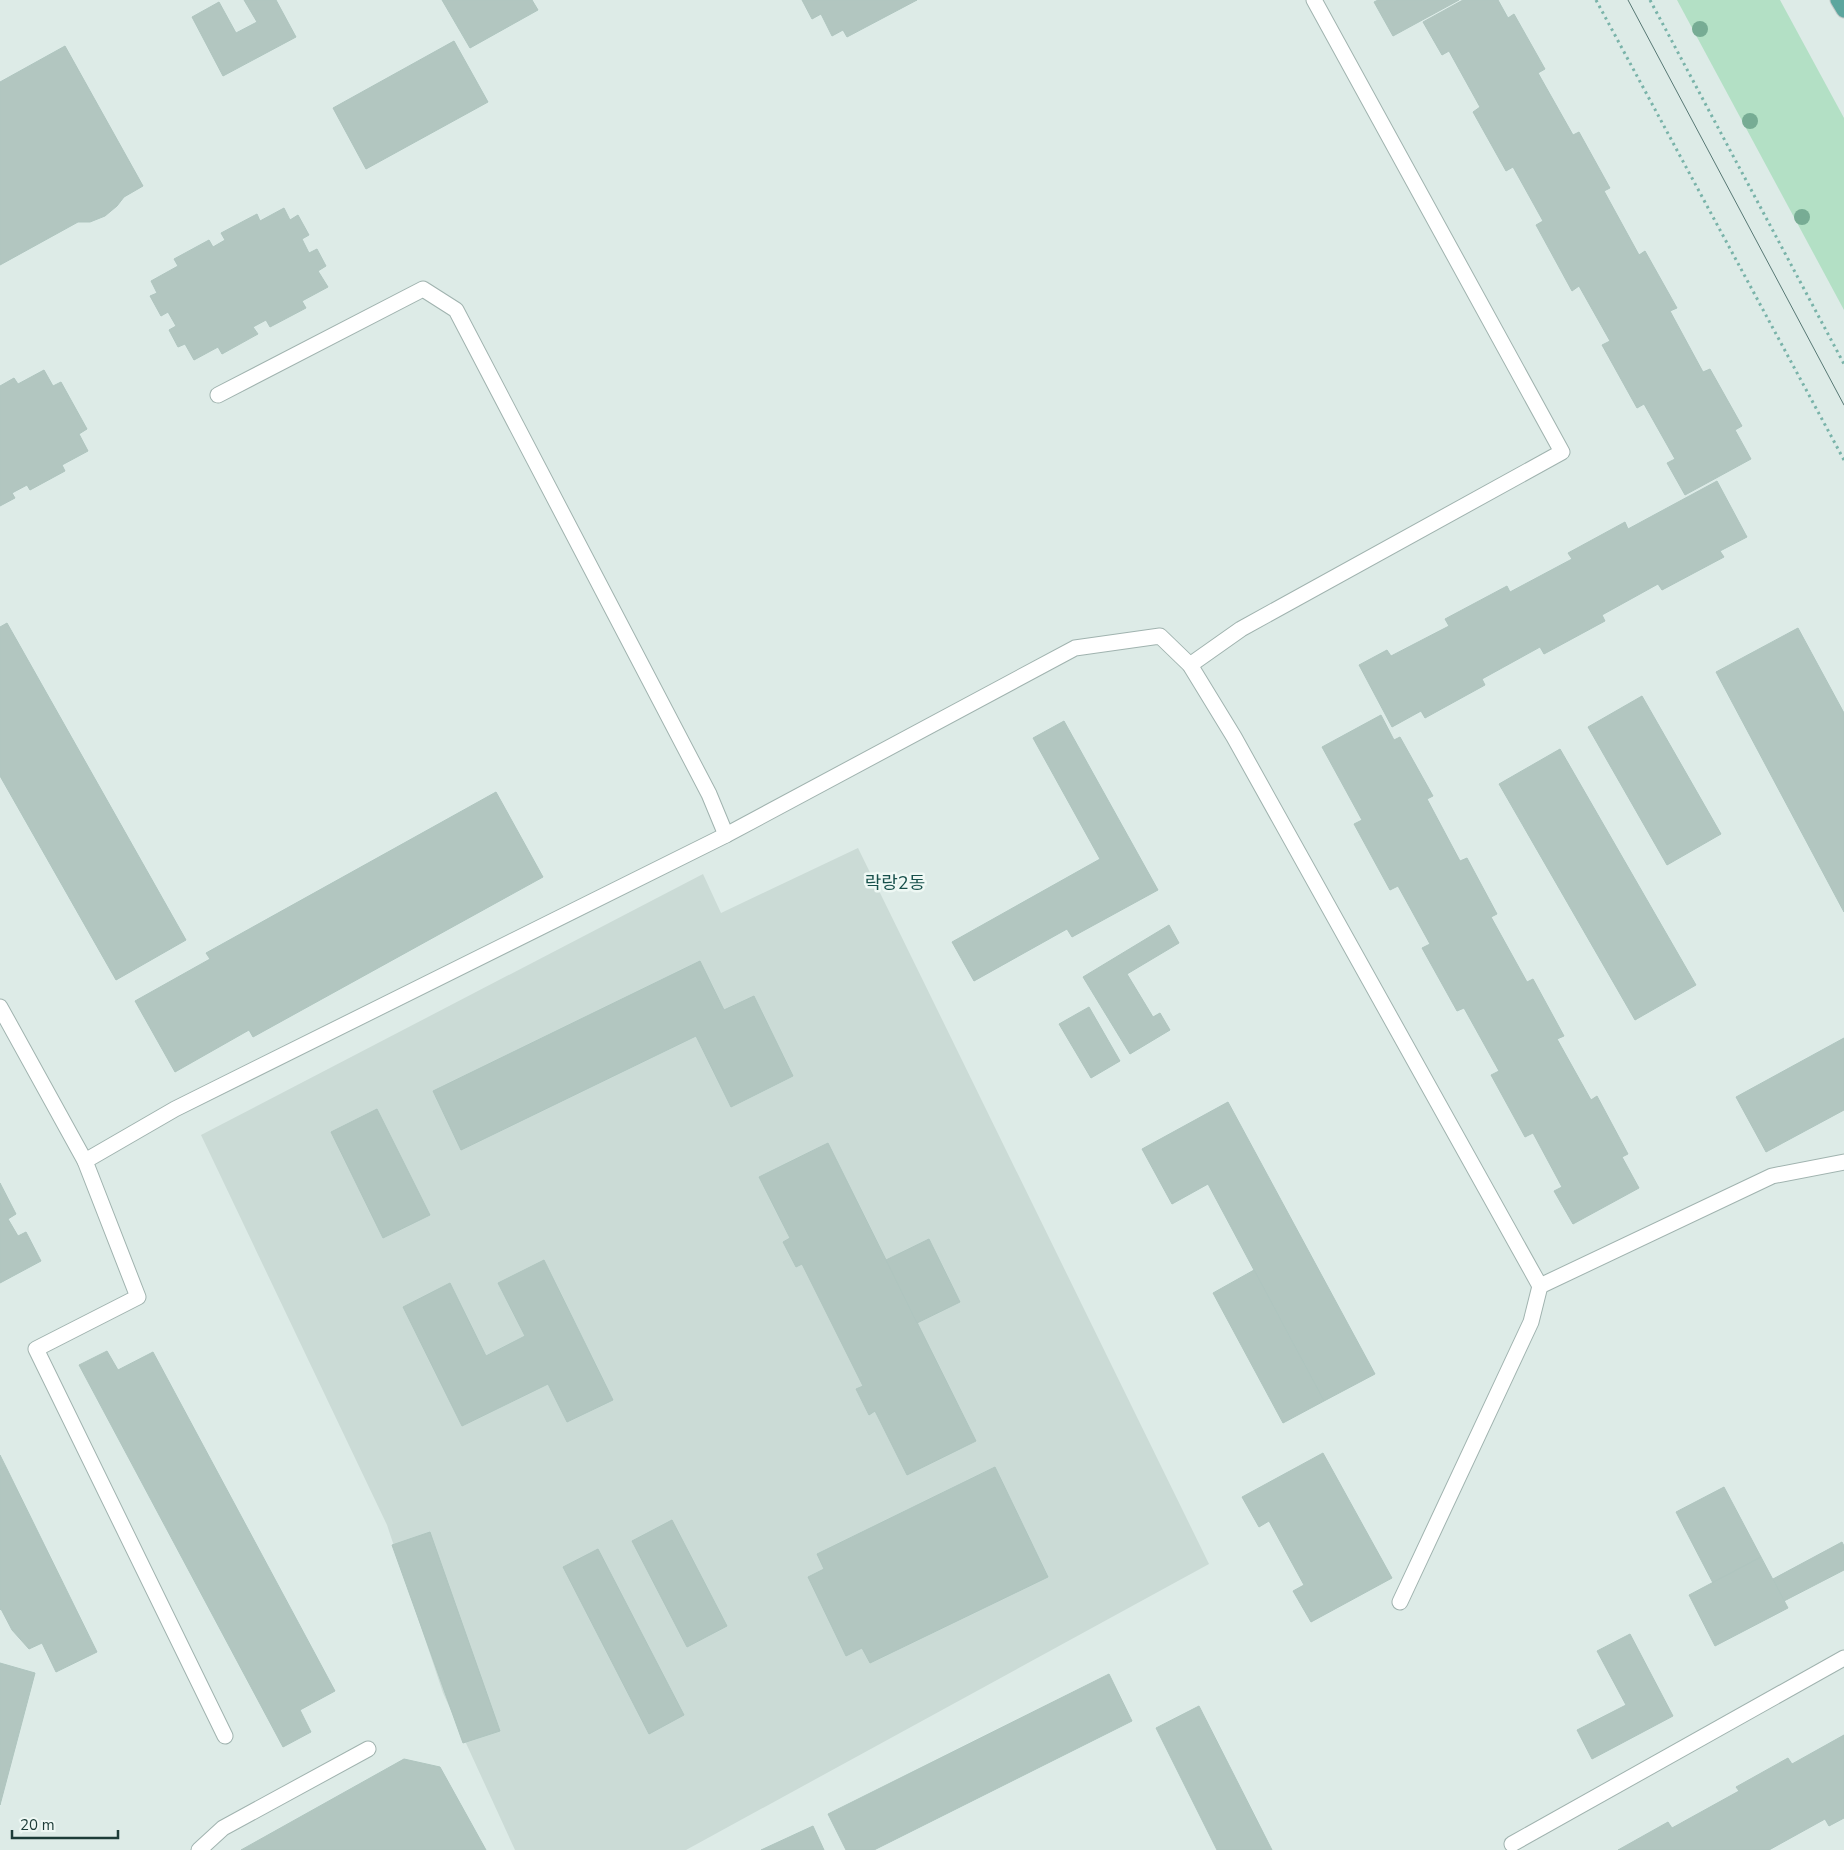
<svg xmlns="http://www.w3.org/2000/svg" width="1844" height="1850" viewBox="0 0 1844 1850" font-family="'Nunito Sans','Noto Sans KR',sans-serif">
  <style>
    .built { fill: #cbdbd6 }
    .green { fill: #b3e0c5 }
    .building { fill: #b2c6c0; stroke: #afc5bf }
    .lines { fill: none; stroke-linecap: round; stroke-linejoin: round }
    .minor-casing { stroke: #a0b3af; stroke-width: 17 }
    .major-casing { stroke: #c0c8c7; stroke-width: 17 }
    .path { stroke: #79b3a9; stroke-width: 3; stroke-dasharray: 2.5 4; stroke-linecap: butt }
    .minor { stroke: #fff; stroke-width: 15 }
    .major { stroke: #5ca69e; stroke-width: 15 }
    .tram { stroke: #577874; stroke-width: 1 }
    .tree { fill: #77ac94 }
    .labels { text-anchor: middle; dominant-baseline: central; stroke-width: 5; stroke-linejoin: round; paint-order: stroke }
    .quarter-label { font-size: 18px; fill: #17504b; stroke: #eef8f4 }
  </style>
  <rect width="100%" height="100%" fill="#ddebe7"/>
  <path class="built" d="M858,848L1209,1564L686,1850H515L443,1693L387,1525L201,1135L703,874L721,913Z"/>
  <path class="green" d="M1677,0H1780L1844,118V310Z"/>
  <g class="building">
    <path d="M244,0H276L296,37L223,76L192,17L219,2L236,33L257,22Z"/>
    <path d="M442,0H532L538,10L470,48Z"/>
    <path d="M802,0H917L847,37L843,30L832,36L821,14L812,19Z"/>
    <path d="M1378,0H1459L1393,36L1374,2Z"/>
    <path d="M1463,0H1498L1508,18L1514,14L1545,69L1538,73L1573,135L1579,132L1610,188L1604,191L1639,255L1645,251L1677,308L1670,311L1703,372L1710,369L1742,426L1735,430L1751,459L1685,495L1667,463L1675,459L1644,404L1637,408L1602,345L1610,341L1579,286L1572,291L1536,225L1543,221L1513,167L1506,171L1473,112L1480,107L1449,51L1442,55L1423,22Z"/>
    <path d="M454,41L488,102L366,169L333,108Z"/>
    <path d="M65,46L143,186L124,197L117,206L105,216L90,222H78L0,265V82Z"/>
    <path d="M284,208L290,220L298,215L309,235L302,239L309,253L317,249L326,266L318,271L328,287L302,301L306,308L270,327L266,320L253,327L258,334L222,354L218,347L194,360L185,344L178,347L169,330L176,326L168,312L161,316L150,296L157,293L151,281L178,266L174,259L209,240L213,247L225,240L221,233L257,214L260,221Z"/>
    <path d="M44,370L53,386L61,382L87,429L79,434L88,451L62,465L65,471L30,490L27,485L12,493L15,498L0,506V386L14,378L18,384Z"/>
    <path d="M1717,481L1747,537L1720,551L1724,557L1662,590L1658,584L1602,615L1605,621L1544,654L1540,647L1482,679L1485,685L1425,718L1421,711L1392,727L1359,665L1387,650L1391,656L1449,626L1445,619L1507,586L1510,592L1572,559L1568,553L1625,522L1628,529Z"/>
    <path d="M7,623L186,940L116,980L0,776V627Z"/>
    <path d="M1798,628L1844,713V912L1716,672Z"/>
    <path d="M1642,696L1721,834L1667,865L1588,727Z"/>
    <path d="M1381,715L1394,740L1400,737L1433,796L1427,799L1460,861L1467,858L1497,914L1491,917L1527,982L1533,979L1564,1036L1557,1039L1591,1100L1597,1096L1628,1154L1622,1157L1639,1188L1573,1224L1554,1191L1562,1187L1533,1133L1525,1137L1491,1075L1499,1071L1464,1008L1457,1011L1422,948L1430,944L1398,886L1390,890L1354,824L1362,820L1322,747Z"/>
    <path d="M1064,721L1158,890L1072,937L1067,929L974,981L952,942L1100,859L1033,738Z"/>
    <path d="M1560,749L1696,985L1635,1020L1499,784Z"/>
    <path d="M496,792L543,877L253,1037L249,1030L175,1072L135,1001L210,959L206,953Z"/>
    <path d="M1169,925L1179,943L1127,974L1153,1017L1160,1013L1170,1030L1130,1054L1083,977Z"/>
    <path d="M700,961L724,1010L754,996L793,1076L731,1107L696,1036L461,1150L433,1091Z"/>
    <path d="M1089,1007L1120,1061L1091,1078L1059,1024Z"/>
    <path d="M1844,1038V1110L1766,1152L1736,1097Z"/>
    <path d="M1228,1102L1375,1374L1324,1401L1208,1184L1172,1204L1142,1149Z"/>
    <path d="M377,1109L430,1215L383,1238L331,1132Z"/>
    <path d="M828,1143L976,1441L907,1475L875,1411L869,1415L856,1389L863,1386L802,1264L796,1267L783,1242L790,1238L759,1177Z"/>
    <path d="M0,1183L16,1214L8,1219L18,1236L26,1232L41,1261L0,1283Z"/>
    <path d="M929,1239L960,1302L917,1323L886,1260Z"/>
    <path d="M544,1260L613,1400L567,1422L548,1384L462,1426L403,1307L450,1283L486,1356L525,1336L498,1283Z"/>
    <path d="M1254,1270L1324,1401L1283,1423L1213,1293Z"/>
    <path d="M107,1351L118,1370L153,1352L335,1691L300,1710L311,1732L283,1747L79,1365Z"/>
    <path d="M1323,1453L1392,1578L1311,1622L1293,1591L1304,1585L1269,1521L1259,1527L1242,1497Z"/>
    <path d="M0,1455L6,1467L0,1470Z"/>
    <path d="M6,1467L97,1652L56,1672L42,1643L29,1649L12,1630L1,1609L0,1610V1470Z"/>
    <path d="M995,1467L1048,1577L870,1663L862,1648L846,1656L808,1577L824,1569L817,1554Z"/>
    <path d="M1724,1487L1761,1557L1713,1583L1676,1512Z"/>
    <path d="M672,1520L727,1626L687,1647L632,1541Z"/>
    <path d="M430,1532L500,1731L463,1743L392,1545Z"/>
    <path d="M1842,1542L1844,1546V1570L1784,1601L1773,1579Z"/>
    <path d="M598,1549L684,1715L649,1734L563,1567Z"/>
    <path d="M1761,1557L1788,1608L1715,1646L1689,1595Z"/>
    <path d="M1630,1634L1673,1716L1592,1759L1577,1730L1626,1705L1597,1651Z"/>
    <path d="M0,1663L35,1673L0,1805Z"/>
    <path d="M1109,1674L1132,1721L874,1850H846L828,1814Z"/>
    <path d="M1199,1706L1272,1850H1217L1156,1728Z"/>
    <path d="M1844,1735V1818L1829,1826L1825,1819L1769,1850H1618L1668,1822L1672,1828L1739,1791L1736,1787L1788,1758L1792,1764Z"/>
    <path d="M404,1759L440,1767L486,1850H241Z"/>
    <path d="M813,1826L824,1850H761Z"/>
  </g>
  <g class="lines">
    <g class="minor-casing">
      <g id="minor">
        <path d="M218,395L423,289L456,310L709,794L726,835"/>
        <path d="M1190,665L1241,629L1562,452L1314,0"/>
        <path d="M0,1007L85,1161"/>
        <path d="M1400,1602L1531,1322L1540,1286"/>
        <path d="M225,1736L36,1349L138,1297L85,1161L175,1109L726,835L1075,648L1160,636L1190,665L1234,737L1540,1286L1772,1176L1844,1162"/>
        <path d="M1512,1844L1844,1658"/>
        <path d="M199,1850L223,1828L368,1749"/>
      </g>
    </g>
    <g class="major-casing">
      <path id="major" d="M1838,0L1844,10"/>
    </g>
    <g class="path">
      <path d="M1596,0L1844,460"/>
      <path d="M1650,0L1844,364"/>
    </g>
    <use href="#minor" class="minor"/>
    <use href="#major" class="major"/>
    <path class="tram" d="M1628,0L1844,405"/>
  </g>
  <g class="tree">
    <circle cx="1700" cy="29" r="8"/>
    <circle cx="1750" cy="121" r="8"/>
    <circle cx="1802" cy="217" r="8"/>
  </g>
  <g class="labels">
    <g class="quarter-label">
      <text x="895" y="883">락랑2동</text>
    </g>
  </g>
  <path d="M12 1830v8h106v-8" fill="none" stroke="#1d3c38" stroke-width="2.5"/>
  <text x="20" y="1830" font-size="15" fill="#1d3c38" stroke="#eef8f4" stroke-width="4" paint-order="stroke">20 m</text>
</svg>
